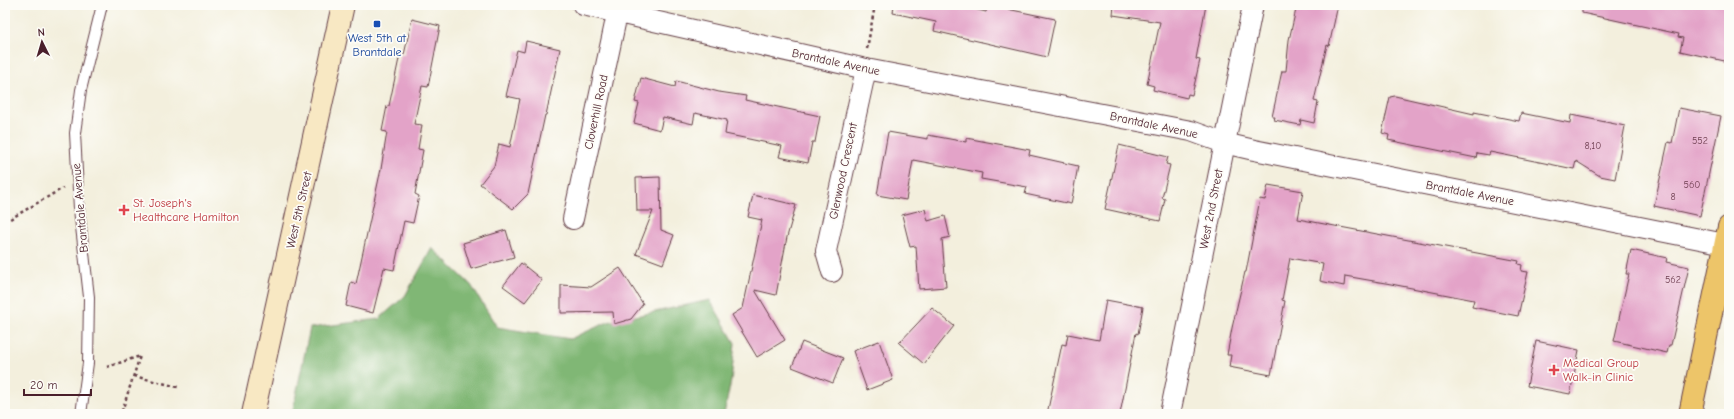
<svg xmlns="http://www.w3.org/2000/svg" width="1734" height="419" viewBox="0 0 1734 419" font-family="'Comic Neue',sans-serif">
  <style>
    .forest { fill: #80b774; stroke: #656b50 }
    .building { fill: #e3a3c8 }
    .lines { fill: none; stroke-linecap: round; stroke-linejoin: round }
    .lane-casing { stroke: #633e46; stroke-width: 12 }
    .street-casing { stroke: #633e46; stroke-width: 22 }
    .secondary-casing { stroke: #633e46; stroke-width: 24 }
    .primary-casing { stroke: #633e46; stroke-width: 24 }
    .path { stroke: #633e46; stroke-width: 2.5; stroke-dasharray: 3 3; stroke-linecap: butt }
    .lane { stroke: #fff; stroke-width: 10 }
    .street { stroke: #fff; stroke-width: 20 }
    .secondary { stroke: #f8e8c3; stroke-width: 22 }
    .primary { stroke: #edc569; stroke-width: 22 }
    .transit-dot { fill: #1a4fb4; stroke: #fdfcf7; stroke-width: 1.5 }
    .health-dot { fill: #e0444e; stroke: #fdfcf7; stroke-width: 1.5 }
    .labels { text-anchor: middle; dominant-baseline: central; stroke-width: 3.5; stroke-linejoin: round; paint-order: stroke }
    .number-label { font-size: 10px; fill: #704052 }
    .transit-label { font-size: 12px; fill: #164399; stroke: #fdfcf7 }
    .street-label { font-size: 12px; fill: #4a1f2b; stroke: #fdfcf7 }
    .health-label { font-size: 12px; fill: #be3a42; stroke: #fdfcf7; text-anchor: start }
  </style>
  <rect width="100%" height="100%" fill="#fdfcf7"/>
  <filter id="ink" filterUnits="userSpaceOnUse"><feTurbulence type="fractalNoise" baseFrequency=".025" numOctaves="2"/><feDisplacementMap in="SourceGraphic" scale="8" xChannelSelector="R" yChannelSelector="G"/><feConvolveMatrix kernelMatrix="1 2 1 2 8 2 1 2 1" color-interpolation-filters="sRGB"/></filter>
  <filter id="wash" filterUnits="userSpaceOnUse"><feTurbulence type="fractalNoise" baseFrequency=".012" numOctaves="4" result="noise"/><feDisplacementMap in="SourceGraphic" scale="16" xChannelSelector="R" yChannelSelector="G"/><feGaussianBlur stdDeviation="0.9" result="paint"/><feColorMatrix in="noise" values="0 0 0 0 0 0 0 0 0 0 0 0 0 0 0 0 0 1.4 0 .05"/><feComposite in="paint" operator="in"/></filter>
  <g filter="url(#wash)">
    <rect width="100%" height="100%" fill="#f3efdd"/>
    <path class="forest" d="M432,248L471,285L497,327L570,339L608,322L710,300L735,343L731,381L724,414H292L310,328L379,319L405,296Z"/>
    <g id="blocks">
      <g class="building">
        <path d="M894,5H958L986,12L988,5L1055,19L1047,57L934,31L936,22L893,13Z"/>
        <path d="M1114,5H1206L1196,59L1200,60L1192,95L1188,94L1187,98L1153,90L1154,86L1147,84L1160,22L1113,15Z"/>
        <path d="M1297,5H1338L1329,46L1327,45L1314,101L1318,102L1314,123L1301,120L1300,125L1274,120L1275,117H1272L1282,71H1286L1289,40Z"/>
        <path d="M1582,5H1729V62L1680,51L1683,38L1678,37L1679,34L1582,13Z"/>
        <path d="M412,19L440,26L428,87L422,86L414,124L422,125L418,149L423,150L415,194L419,196L413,223L404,221L394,270L384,268L373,313L346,306L351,282L356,284L381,169L387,132L382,131L387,106H389L400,54L404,55Z"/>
        <path d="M526,41L560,49L552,87L546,115H545L528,194L513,209L480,184L494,166L499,144L510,147L520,99L506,96L517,50L524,52Z"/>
        <path d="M641,78L675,87L676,81L719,92L746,96L745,100L820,116L815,142H812L808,163L779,157L782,146L725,134L727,120L695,113L693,124L663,117L660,130L634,123L639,103L635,102Z"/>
        <path d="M1395,96L1474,114V112L1519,121L1521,113L1570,123L1571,115L1625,126L1615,179L1600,176L1576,161L1574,169L1490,152L1489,155L1477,153L1476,158L1388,140L1389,135L1382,133L1390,97Z"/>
        <path d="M1679,108L1721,116L1700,216L1654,206L1668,142L1672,143Z"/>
        <path d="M888,132L928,139V135L966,142V138L1030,150L1029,155L1078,166L1071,204L1025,194L1027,187L981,179L982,173L913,160L906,200L877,195Z"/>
        <path d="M1119,145L1168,157L1166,164L1170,165L1162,198L1165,199L1160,221L1105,209Z"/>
        <path d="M660,177L661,230L674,235L663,264L636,254L653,211H637L636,178Z"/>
        <path d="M1268,185L1303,191L1298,219L1519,261L1518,264L1522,265L1521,271L1528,272L1518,316L1472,307L1474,300L1391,284L1345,276L1344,286L1320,281L1323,264L1290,258L1282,300L1285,301L1271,375L1229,367L1231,355H1227L1232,328L1245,272H1246L1260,199L1265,200Z"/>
        <path d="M753,195L796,205L787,237L776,295L755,290L785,340L757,357L732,315L743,308L762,220L748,217Z"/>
        <path d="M925,209L928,221L945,216L950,237L942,239L946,287L919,289L916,246L910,247L902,215Z"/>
        <path d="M506,230L514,257L471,269L463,243Z"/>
        <path d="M1631,250L1667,258L1666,262L1689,267L1671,345H1669L1667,353L1614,341L1629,274H1626Z"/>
        <path d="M521,263L542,280L525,302L503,286Z"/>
        <path d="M620,268L643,304L631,319L614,324L613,312L561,313V285L591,287Z"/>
        <path d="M1106,300L1143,307L1138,334L1136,333L1120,414H1047L1062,344L1066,345L1068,334L1099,340Z"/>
        <path d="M932,308L954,326L924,364L899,343Z"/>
        <path d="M879,341L893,380L867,390L853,351Z"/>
        <path d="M1536,341L1579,350L1570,394L1527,386Z"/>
        <path d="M802,342L843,358L833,383L792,367Z"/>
      </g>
    </g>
  </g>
  <g filter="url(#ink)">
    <use href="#blocks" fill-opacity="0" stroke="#633e46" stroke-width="1"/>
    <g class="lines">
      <g class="lane-casing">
        <path id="lane" d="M81,414L88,363L89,297L79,209L75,133L81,90L102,5"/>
      </g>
      <g class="street-casing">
        <g id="street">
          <path d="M583,5L866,69L1191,131L1224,143L1254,150L1725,244"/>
          <path d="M573,219L619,5"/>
          <path d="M832,272L826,251L866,69"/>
          <path d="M1170,414L1253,5"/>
        </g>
      </g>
      <g class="secondary-casing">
        <path id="secondary" d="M253,414L343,5"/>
      </g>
      <g class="primary-casing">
        <path id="primary" d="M1690,414L1729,227"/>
      </g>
      <g class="path">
        <path d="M867,49L875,5"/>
        <path d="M5,222L63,188"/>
        <path d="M107,367L140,356L121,414"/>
        <path d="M134,376L178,387"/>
      </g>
      <use href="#lane" class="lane"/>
      <use href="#street" class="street"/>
      <use href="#secondary" class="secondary"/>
      <use href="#primary" class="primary"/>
    </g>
  </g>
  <rect class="transit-dot" x="373" y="20" width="8" height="8" rx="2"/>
  <g class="health-dot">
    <path d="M122 204h4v4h4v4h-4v4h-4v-4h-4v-4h4z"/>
    <path d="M1552 364h4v4h4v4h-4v4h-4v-4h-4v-4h4z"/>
  </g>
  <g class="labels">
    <g class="number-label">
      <text x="1700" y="141">552</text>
      <text x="1593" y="146">8,10</text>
      <text x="1692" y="185">560</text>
      <text x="1673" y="197">8</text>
      <text x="1673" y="280">562</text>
    </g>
    <g class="transit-label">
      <text x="377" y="38">West 5th at<tspan x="377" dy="14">Brantdale</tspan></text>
    </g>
    <g class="street-label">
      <text transform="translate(836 62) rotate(12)">Brantdale Avenue</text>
      <text transform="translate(596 112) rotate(-78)">Cloverhill Road</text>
      <text transform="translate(1154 125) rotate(12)">Brantdale Avenue</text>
      <text transform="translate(843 171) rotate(-78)">Glenwood Crescent</text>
      <text transform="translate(1470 193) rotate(11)">Brantdale Avenue</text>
      <text transform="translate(80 208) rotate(-95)">Brantdale Avenue</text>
      <text transform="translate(1211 209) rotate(-79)">West 2nd Street</text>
      <text transform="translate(299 210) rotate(-77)">West 5th Street</text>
    </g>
    <g class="health-label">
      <text x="133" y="203">St. Joseph's<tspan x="133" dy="14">Healthcare Hamilton</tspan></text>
      <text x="1563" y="363">Medical Group<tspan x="1563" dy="14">Walk-in Clinic</tspan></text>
    </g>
  </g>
  <rect width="1734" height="419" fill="none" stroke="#fdfcf7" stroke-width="20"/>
  <g transform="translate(42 42) rotate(355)" stroke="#fdfcf7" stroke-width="3" paint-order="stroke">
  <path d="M0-3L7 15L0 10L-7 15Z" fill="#4a1f2b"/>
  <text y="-6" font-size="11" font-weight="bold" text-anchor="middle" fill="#4a1f2b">N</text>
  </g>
  <path d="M24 389v6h67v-6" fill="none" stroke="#4a1f2b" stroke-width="2"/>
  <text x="30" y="389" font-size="12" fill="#4a1f2b" stroke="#fdfcf7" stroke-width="3" paint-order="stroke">20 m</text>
</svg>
